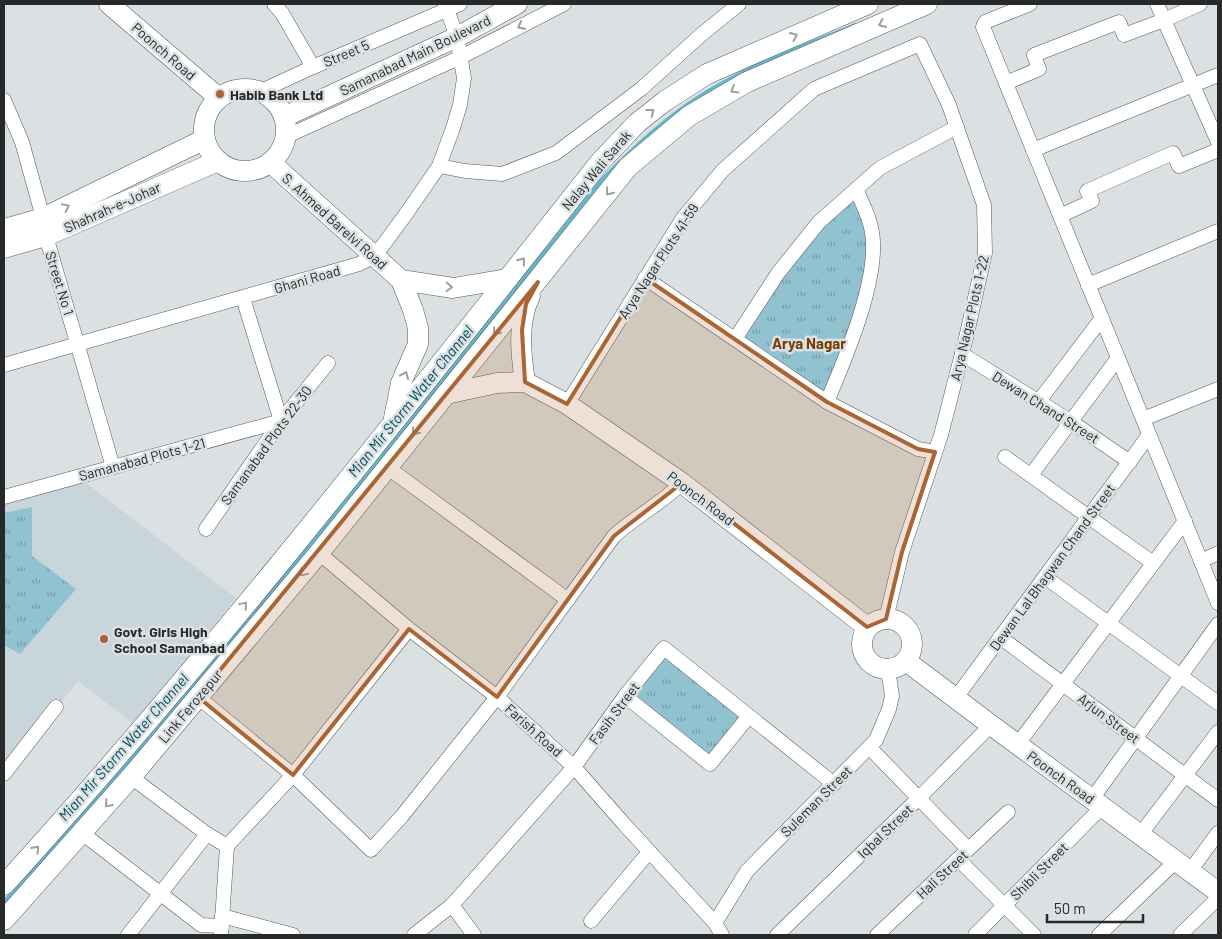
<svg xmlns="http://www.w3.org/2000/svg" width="1222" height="939" viewBox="0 0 1222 939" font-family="Barlow,sans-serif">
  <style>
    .built { fill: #c8d5da }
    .park { fill: url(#park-tufts) }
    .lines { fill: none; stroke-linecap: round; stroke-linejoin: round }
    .stream { stroke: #62b5cc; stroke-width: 4 }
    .minor-casing { stroke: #54595b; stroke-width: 15 }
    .secondary-casing { stroke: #54595b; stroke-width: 21 }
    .minor { stroke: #fff; stroke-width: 14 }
    .secondary { stroke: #fff; stroke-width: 20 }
    .oneway { stroke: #9e9f9f }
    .marked { fill: #a96534; fill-opacity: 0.2; stroke: #a96534; stroke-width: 4; stroke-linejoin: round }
    .poi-dot { fill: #a96534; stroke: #dbe1e2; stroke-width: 2 }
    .labels { text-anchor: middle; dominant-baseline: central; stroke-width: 5; stroke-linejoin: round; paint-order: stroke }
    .street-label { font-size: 14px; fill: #27292a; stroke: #dbe1e2 }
    .poi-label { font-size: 14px; font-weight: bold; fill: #27292a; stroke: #dbe1e2; text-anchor: start }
    .neighbourhood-label { font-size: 15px; font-weight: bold; fill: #773d09; stroke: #dbe1e2 }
    .water-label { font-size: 15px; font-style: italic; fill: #004e5e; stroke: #dbe1e2 }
  </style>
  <defs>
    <pattern id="park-tufts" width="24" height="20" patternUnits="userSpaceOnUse" patternTransform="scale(1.25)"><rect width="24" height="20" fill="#90c2d0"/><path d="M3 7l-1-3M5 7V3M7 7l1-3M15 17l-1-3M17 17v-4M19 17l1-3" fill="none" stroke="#769ea9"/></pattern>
  </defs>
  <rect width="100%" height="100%" fill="#dbe1e2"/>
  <path class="built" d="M82,480L236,598L135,725L78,681L4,775V500Z"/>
  <g class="park">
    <path d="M855,191L869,235L868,263L827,404L726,340L825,219Z"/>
    <path d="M32,507V556L76,589L20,654L4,645V513Z"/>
    <path d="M664,648L749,716L710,764L625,696Z"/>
  </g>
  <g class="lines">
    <path class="stream" d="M4,902C214,671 407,425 601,181C631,150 663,120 699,97C746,66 804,46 855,25"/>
    <g class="minor-casing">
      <g id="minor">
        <path d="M274,4L282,13L313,67L460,4"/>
        <path d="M1030,4L985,22L983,27L1218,603"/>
        <path d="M1157,4L1218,142"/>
        <path d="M1006,83L1039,69L1034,55L1119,22L1124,35L1164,20L1200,4"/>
        <path d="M261,91L313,67"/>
        <path d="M4,100L22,142L43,218L46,236L113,467"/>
        <path d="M285,137L461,57L564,4"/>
        <path d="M1033,150L1218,75"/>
        <path d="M439,166L465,171L502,174L556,153L641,89L702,34L739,4"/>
        <path d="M1060,216L1092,201L1087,191L1173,153L1179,166L1218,150"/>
        <path d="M645,278L827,402L918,449L935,452"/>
        <path d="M1088,285L1218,231"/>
        <path d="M735,339L778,273L819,222L880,168L957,127"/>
        <path d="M962,354L1070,421L1130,462"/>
        <path d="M4,365L359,264L375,256L406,214L439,166L453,128L460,105L464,78L457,37L445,4"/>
        <path d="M1039,401L1102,318"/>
        <path d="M827,402C845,359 880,278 872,232C870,217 862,203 856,189"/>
        <path d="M567,404L683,218L723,170L814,89L920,44L949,105L984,205L985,253L966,338L941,435L902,552L886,619"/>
        <path d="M1143,419L1218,389"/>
        <path d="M1005,457L1153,563"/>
        <path d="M387,467L568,600"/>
        <path d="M1031,475L1118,358"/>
        <path d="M4,497L281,421L243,298"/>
        <path d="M206,529L281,421L328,363"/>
        <path d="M319,553L409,629L497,697L574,767L624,824L715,923L722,935"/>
        <path d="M1201,561L1218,553"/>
        <path d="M1045,577L1218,703"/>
        <path d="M1000,637L1218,800"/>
        <path d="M625,696L710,764L749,716"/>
        <path d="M198,697L293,775L371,850L402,816L497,697L614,536C636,516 662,503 682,483"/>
        <path d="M955,699L1149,435"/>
        <path d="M1017,745L1185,521"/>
        <path d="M869,747L968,849"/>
        <path d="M4,774L56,707"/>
        <path d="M131,777L207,834"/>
        <path d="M1092,799L1218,624"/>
        <path d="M82,833L201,925L222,926"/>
        <path d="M1140,835L1218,732"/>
        <path d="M958,859L1034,935"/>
        <path d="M1190,871L1218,833"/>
        <path d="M452,905L474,935"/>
        <path d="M222,916L293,935"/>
        <path d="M591,921L649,852"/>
        <path d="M715,923L747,871L876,740L889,709L892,696L888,669"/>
        <path d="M128,935L207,834L227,846L293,775L409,629"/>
        <path d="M221,935L227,846"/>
        <path d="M414,935L452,905L574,767L625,696L664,648L834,784"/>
        <path d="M777,935L919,798L991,725"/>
        <path d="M877,935L1008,812"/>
        <path d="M975,935L1102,807"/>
        <path d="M1099,935L1176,861"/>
        <path d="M1180,935L1218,898"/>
      </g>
    </g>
    <g class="secondary-casing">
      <g id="secondary">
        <path d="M109,4L219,98"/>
        <circle cx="245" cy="130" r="41"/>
        <path d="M284,117L457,37L517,4"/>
        <path d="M270,162L401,280L413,310L418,328V344L401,383L394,418"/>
        <path d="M4,229L43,218L205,139"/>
        <path d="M4,248L46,236L218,161"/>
        <path d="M401,280L453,288L507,279"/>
        <path d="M525,382C521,355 517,322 530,296"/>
        <path d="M446,394L497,383L525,382L567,404L682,483L867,627"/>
        <circle cx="887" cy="644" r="25"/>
        <path d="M906,661L991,725L1218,892"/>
        <path d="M4,885C214,654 406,407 600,162L637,123L665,101L707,74L868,4"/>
        <path d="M4,920L131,777L319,553L628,167L689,116L747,82L927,4"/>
      </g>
    </g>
    <use href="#minor" class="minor"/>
    <use href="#secondary" class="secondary"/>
  </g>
  <defs><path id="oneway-chevron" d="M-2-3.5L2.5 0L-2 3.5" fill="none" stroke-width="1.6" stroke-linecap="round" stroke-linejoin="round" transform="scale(1.25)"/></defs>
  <g class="oneway">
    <use href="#oneway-chevron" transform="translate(882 24) rotate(155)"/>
    <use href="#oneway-chevron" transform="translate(521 26) rotate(153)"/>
    <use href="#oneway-chevron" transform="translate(794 36) rotate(-24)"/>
    <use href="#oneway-chevron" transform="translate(734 90) rotate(149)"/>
    <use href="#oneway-chevron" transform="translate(651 112) rotate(-38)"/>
    <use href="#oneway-chevron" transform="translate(609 192) rotate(128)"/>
    <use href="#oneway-chevron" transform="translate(66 207) rotate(-26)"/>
    <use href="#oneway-chevron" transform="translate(522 261) rotate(-52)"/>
    <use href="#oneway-chevron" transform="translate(449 287) rotate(3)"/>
    <use href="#oneway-chevron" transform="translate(496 332) rotate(129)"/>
    <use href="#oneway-chevron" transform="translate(405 375) rotate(-66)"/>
    <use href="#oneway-chevron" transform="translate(415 432) rotate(128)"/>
    <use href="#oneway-chevron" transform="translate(303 573) rotate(130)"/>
    <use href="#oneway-chevron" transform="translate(244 605) rotate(-50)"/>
    <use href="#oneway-chevron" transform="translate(108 804) rotate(131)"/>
    <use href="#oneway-chevron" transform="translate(36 849) rotate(-48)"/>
  </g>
  <path class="marked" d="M645,278L827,402L918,449L935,452L902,552L886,619L867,627L682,483L614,536L497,697L409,629L293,775L198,697L538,282L526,304L522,330L525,382L567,404Z"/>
  <g class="poi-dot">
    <circle cx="220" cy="94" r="5"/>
    <circle cx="104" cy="639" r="5"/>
  </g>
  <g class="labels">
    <g class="street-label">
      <text transform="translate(164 51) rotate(41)">Poonch Road</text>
      <text transform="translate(346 53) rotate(-23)">Street 5</text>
      <text transform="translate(415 55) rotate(-26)">Samanabad Main Boulevard</text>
      <text transform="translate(596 170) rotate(-50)">Nalay Wali Sarak</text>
      <text transform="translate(112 207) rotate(-24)">Shahrah-e-Johar</text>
      <text transform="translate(335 221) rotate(42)">S. Ahmed Barelvi Road</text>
      <text transform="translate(658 261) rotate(-57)">Arya Nagar Plots 41-59</text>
      <text transform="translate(307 279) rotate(-16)">Ghani Road</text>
      <text transform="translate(60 283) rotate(73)">Street No 1</text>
      <text transform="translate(969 318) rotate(-77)">Arya Nagar Plots 1-22</text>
      <text transform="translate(1046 407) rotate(32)">Dewan Chand Street</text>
      <text transform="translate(266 445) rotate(-54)">Samanabad Plots 22-30</text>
      <text transform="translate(142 459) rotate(-15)">Samanabad Plots 1-21</text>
      <text transform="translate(701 498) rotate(37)">Poonch Road</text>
      <text transform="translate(1052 567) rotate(-54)">Dewan Lal Bhagwan Chand Street</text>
      <text transform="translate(190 706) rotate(-50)">Link Ferozepur</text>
      <text transform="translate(614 713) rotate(-53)">Fasih Street</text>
      <text transform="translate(1109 718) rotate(37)">Arjun Street</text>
      <text transform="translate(534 730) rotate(42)">Farish Road</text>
      <text transform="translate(1061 777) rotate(36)">Poonch Road</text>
      <text transform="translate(816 801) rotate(-45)">Suleman Street</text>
      <text transform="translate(885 831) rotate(-44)">Iqbal Street</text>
      <text transform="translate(1039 871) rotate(-45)">Shibli Street</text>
      <text transform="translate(942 874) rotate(-43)">Hali Street</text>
    </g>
    <g class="poi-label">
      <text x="230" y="94">Habib Bank Ltd</text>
      <text x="114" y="631">Govt. Girls High<tspan x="114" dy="16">School Samanbad</tspan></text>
    </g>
    <g class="neighbourhood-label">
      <text x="809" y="343">Arya Nagar</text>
    </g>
    <g class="water-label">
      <text transform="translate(410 401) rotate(-51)">Mian Mir Storm Water Channel</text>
      <text transform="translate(123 747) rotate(-49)">Mian Mir Storm Water Channel</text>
    </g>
  </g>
  <rect width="1222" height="939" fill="none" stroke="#27292a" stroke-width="10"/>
  <path d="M1047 914v8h96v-8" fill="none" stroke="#27292a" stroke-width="2.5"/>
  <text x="1054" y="914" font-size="15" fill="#27292a" stroke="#dbe1e2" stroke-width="4" paint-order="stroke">50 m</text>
</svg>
